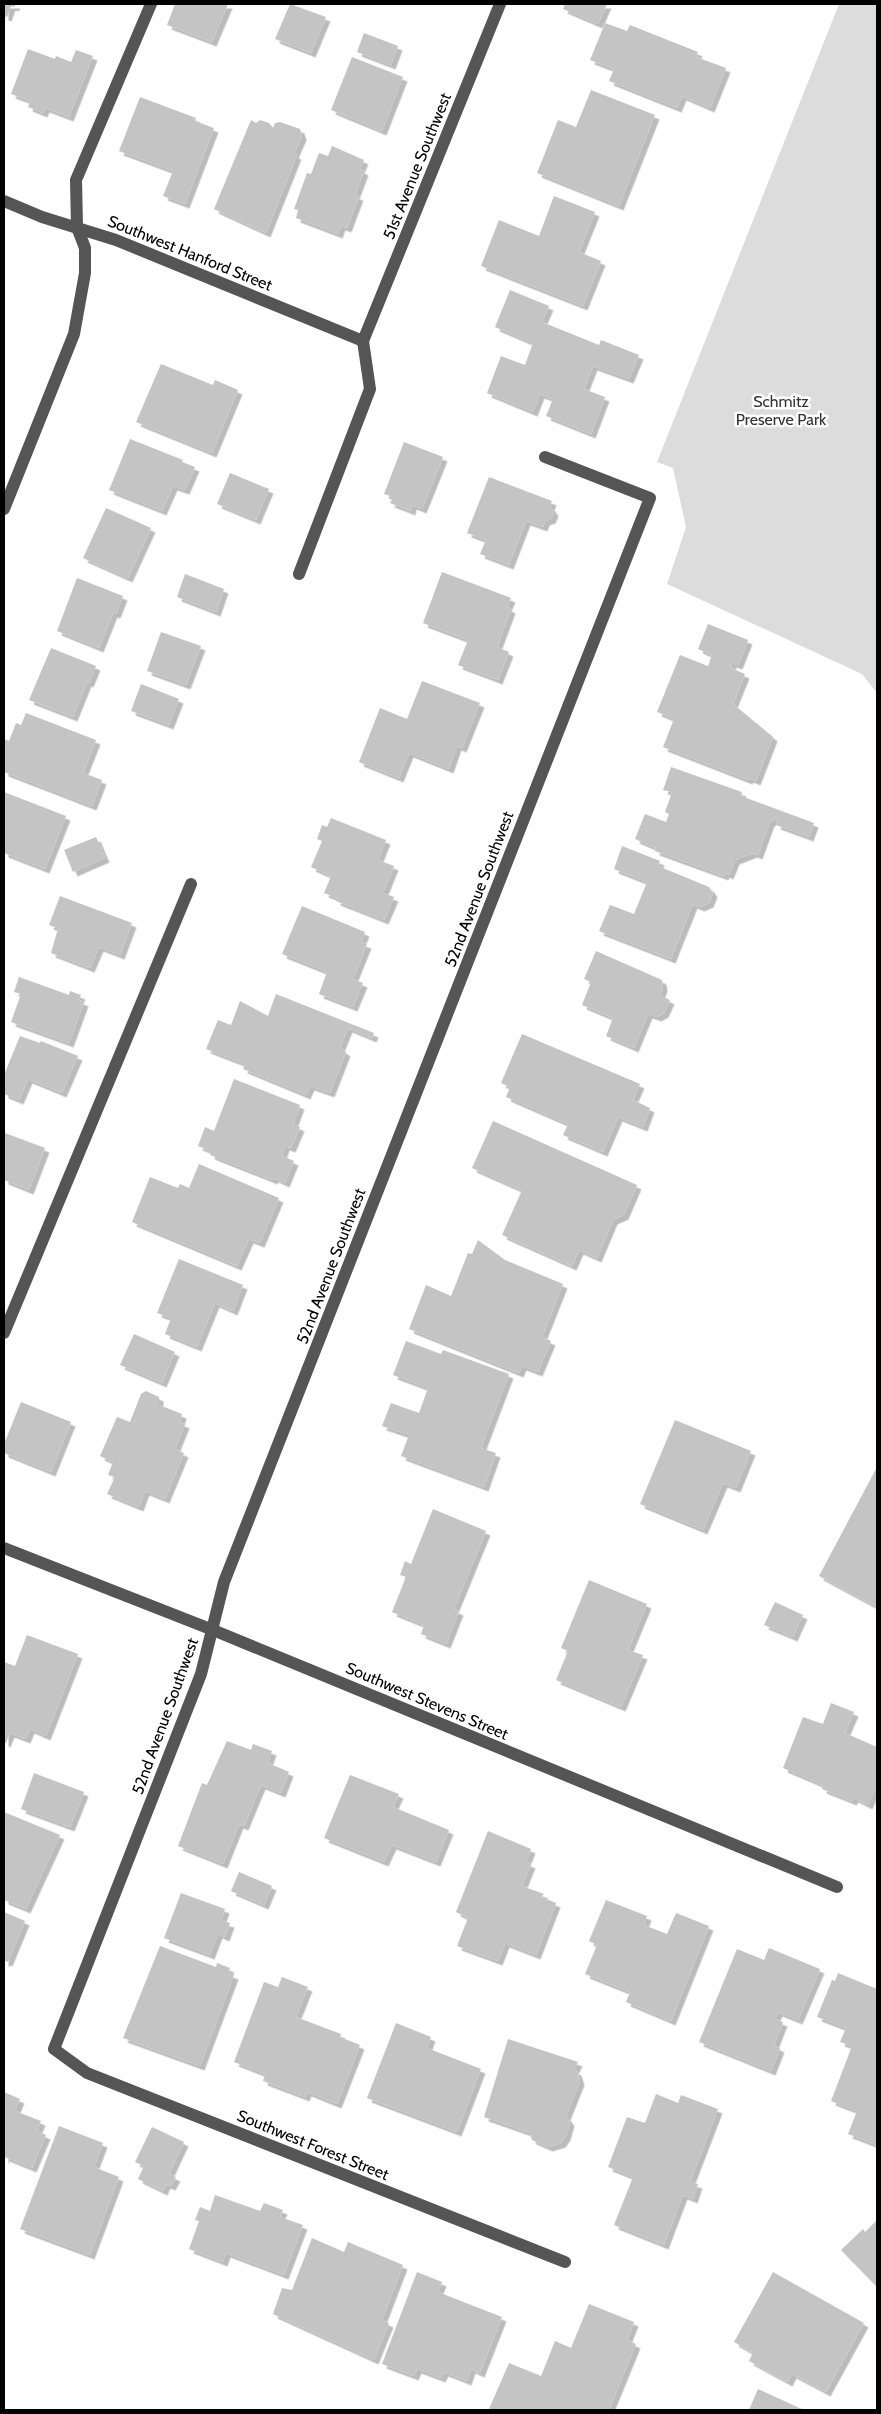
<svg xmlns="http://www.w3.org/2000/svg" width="881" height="2414" viewBox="0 0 881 2414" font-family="Cabin,sans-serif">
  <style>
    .green { fill: #dcdcdc }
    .building { fill: #c4c4c4; filter: url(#shadow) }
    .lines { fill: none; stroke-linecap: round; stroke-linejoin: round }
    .minor { stroke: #555; stroke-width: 12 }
    .labels { text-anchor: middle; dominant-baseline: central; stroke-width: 5; stroke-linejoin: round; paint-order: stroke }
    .street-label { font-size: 16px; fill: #000; stroke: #fff }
    .park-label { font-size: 16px; fill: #333; stroke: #fff }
  </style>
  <defs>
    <filter id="shadow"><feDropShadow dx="4.5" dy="4.5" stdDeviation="0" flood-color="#0004"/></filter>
  </defs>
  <rect width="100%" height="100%" fill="#fff"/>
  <path class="green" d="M839,4H877V693L862,674L667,584L686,527L673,468L657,462Z"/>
  <g class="building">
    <path d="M4,4H16L14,7L11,6L7,17L4,16Z"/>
    <path d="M175,4H228L212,42L167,25Z"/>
    <path d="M290,4L326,17L311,53L275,39Z"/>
    <path d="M565,4H607L598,24L563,9Z"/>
    <path d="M605,23L627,31L630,25L698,52L696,57L726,68L710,108L682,96L677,108L609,81L614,69L590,60Z"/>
    <path d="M364,33L398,46L391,65L357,52Z"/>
    <path d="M28,49L55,59L56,56L71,62L76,50L93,56L69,117L45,108L43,113L28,107L30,101L11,94Z"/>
    <path d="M352,57L403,77L382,131L331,110Z"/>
    <path d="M591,90L655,115L619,206L537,173L558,120L576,127Z"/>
    <path d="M140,97L196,118L195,121L214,128L185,204L163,196L173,171L119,151Z"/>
    <path d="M251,120L256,123L260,120L269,123L273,128L275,123L280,122L300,129L302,136L294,154L297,155L266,233L214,209Z"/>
    <path d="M332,146L364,160L360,169L364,171L355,195L359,196L347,228L341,226L338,234L296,218L298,210L294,209L307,173L311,174L319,153L328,156Z"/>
    <path d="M554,196L595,212L579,252L601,261L583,306L481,266L499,220L539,236Z"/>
    <path d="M510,290L549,306L542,322L599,345L601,340L639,355L629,379L593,366L584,389L605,397L591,434L546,416L553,399L540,394L533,412L487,393L501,356L525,365L533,343L495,327Z"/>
    <path d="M161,364L213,385L215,380L238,390L212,453L136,422Z"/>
    <path d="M130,439L183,460L182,462L195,467L185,490L173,486L162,511L109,490Z"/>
    <path d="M404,442L443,457L422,509L412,505L411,511L390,503L393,497L384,494Z"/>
    <path d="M230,473L269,489L256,520L217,504Z"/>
    <path d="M489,477L552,501L550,506L554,512L551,519L545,521L543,527L526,521L509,565L480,554L486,540L467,533Z"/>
    <path d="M106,508L151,528L128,578L83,558Z"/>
    <path d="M442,572L511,598L507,607L511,609L497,647L509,652L498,680L458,665L468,640L423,623Z"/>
    <path d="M185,574L224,589L216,612L177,597Z"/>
    <path d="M77,578L123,596L116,614L113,613L99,648L57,631Z"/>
    <path d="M708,624L748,640L738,665L732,663L731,668L745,674L733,704L773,737L756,781L749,778L748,780L663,747L674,719L657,712L680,655L708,666L712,655L698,649Z"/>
    <path d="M161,632L201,646L186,685L147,671Z"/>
    <path d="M51,648L96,666L89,683L87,682L73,717L29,700Z"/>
    <path d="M422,681L480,703L462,748L457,746L449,769L409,753L399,778L359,762L380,708L407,719Z"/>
    <path d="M141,684L179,699L169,725L131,711Z"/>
    <path d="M26,713L96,740L83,773L102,780L92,806L4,772V739L9,741L16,723L21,725Z"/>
    <path d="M671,767L742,792L741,796L814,823L809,837L776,825L779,817L770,822L758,855L753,853L735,860L729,875L725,873L724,876L655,851L656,848L635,839L645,814L666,822L669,814L665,812L672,792L663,790Z"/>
    <path d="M4,792L66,816L45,869L4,853Z"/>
    <path d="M331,818L386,840L378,860L394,866L383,893L394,897L384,920L336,901L337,898L324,893L331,876L311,867L322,841L317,839L322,825L327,827Z"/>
    <path d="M96,837L105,858L73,872L64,850Z"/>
    <path d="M622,846L660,861L658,866L709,887L713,893L709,903L700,907L693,904L671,959L599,931L610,905L634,914L647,882L614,869Z"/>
    <path d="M60,896L132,923L120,955L99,947L90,968L51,953L57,932L60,929L49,925Z"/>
    <path d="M302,906L365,932L361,942L367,944L353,979L363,983L353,1007L319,994L327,972L282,954Z"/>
    <path d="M596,951L662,980L663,987L660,995L670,1000L664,1013L657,1017L648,1014L634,1048L606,1036L613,1018L582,1005L591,982L584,979Z"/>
    <path d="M19,977L69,995L70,991L81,995L79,1000L84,1002L69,1043L11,1022L21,994L14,992Z"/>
    <path d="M276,994L374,1033L372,1038L348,1028L340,1048L346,1052L330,1093L310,1086L306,1095L243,1069L245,1064L206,1049L218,1020L231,1025L240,1001L268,1016Z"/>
    <path d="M522,1034L640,1084L633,1100L650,1108L643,1127L618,1117L603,1152L563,1135L568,1124L506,1097L510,1087L501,1083Z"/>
    <path d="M20,1036L40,1043L41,1041L78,1056L62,1093L28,1079L19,1100L4,1094V1075Z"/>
    <path d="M234,1079L300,1105L293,1124L300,1127L291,1148L285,1146L282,1156L294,1161L285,1183L274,1178L273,1180L210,1155L211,1151L198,1146L205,1127L214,1131Z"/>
    <path d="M493,1121L637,1185L624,1215L613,1220L597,1258L579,1250L572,1266L502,1235L522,1190L472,1168Z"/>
    <path d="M5,1133L45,1148L29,1190L4,1180Z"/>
    <path d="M199,1164L279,1198L260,1243L249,1239L237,1266L132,1222L150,1177L178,1188L180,1184L189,1188Z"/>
    <path d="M478,1240L505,1260L563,1284L542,1337L551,1341L538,1372L522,1366L519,1373L409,1329L426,1285L451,1296L468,1253L472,1254Z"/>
    <path d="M179,1259L243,1285L233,1311L215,1303L197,1347L165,1334L171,1318L157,1313Z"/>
    <path d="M134,1334L175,1352L162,1383L120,1365Z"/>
    <path d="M406,1341L441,1354L443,1350L509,1374L481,1448L496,1453L484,1487L401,1456L409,1435L382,1426L391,1403L419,1413L428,1388L393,1375Z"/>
    <path d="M146,1391L159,1397V1405L182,1414L180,1422L185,1424L175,1449L184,1453L165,1499L145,1491L139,1507L107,1494L115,1477L108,1475L113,1462L100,1456L117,1417L130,1422L141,1394Z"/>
    <path d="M21,1402L71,1422L51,1472L4,1453V1444Z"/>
    <path d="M675,1420L751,1451L736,1488L723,1483L703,1530L640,1504Z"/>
    <path d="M877,1467V1602L875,1606L819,1576Z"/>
    <path d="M433,1509L486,1531L454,1609L459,1611L446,1644L421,1634L424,1625L392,1612L406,1577L400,1575L405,1561L411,1564Z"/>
    <path d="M589,1580L647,1604L628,1650L643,1655L621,1707L556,1680L568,1651L561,1648Z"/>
    <path d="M775,1602L803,1615L793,1637L764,1625Z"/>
    <path d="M27,1635L78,1654L46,1736L30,1729L26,1739L10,1733L6,1743L4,1742V1662L15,1666Z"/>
    <path d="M831,1703L854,1712L845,1733L877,1747V1789L875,1788L868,1805L854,1798L852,1801L822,1789L823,1785L783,1768L803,1717L823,1724Z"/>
    <path d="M227,1741L251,1750L253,1744L272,1751L268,1763L289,1772L281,1793L261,1785L244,1826L239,1824L223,1864L178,1846L202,1783L207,1785Z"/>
    <path d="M34,1773L84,1792L70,1827L21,1809Z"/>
    <path d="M350,1775L399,1794L393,1807L449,1830L436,1862L392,1845L384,1862L324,1838Z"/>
    <path d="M4,1812L60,1835L26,1909L4,1900Z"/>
    <path d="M488,1831L531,1849L526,1862L531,1864L522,1886L544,1894L541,1897L556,1903L536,1955L505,1943L498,1961L457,1946L468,1918L456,1912Z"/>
    <path d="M239,1872L272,1886L264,1905L231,1891Z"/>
    <path d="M181,1893L225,1909L221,1921L230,1923L225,1937L218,1934L210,1955L164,1938Z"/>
    <path d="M606,1900L647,1916L644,1925L667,1934L676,1913L709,1926L671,2021L626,2002L630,1992L585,1974L597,1945L589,1941Z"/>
    <path d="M4,1912L25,1921L8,1962L5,1961L4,1964Z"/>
    <path d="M160,1946L216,1967L217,1963L230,1968L228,1973L234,1975L200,2066L123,2038Z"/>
    <path d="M769,1948L820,1969L798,2020L778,2012L775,2019L783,2022L774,2045L780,2048L771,2071L699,2042L737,1949L764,1960Z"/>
    <path d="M838,1973L877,1989V2145L848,2134L857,2111L831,2101L852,2046L840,2042L846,2028L817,2017L832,1980L835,1981Z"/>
    <path d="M282,1977L308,1987L296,2017L341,2034L340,2037L360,2045L337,2104L307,2092L305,2097L263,2081L265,2074L234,2062L264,1982L278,1987Z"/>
    <path d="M396,2023L431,2037L427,2048L481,2069L457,2132L367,2098Z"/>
    <path d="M508,2039L578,2062L574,2070L577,2071L580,2081L566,2116L570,2122L566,2136L561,2143L548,2147L532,2140L530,2133L484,2117Z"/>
    <path d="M4,2092L20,2099L15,2111L41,2121L37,2131L46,2135L32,2168L5,2157L4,2161Z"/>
    <path d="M656,2094L678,2103L681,2095L718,2109L690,2182L698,2184L693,2199L683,2195L664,2245L614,2225L633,2177L608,2167L627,2117L645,2123Z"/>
    <path d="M59,2126L103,2143L94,2167L119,2177L90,2255L20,2229Z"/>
    <path d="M152,2127L184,2142L169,2174L176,2177L171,2186L166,2184L163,2191L138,2179L144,2166L135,2162Z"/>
    <path d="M215,2195L260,2211L264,2203L283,2210L280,2217L303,2225L284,2275L226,2253L223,2262L189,2249L199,2221L195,2220L200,2207L210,2211Z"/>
    <path d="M877,2220V2287L841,2250L863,2229L865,2232Z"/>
    <path d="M312,2238L344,2252L348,2242L403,2265L382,2320L389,2323L374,2360L273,2314L282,2288L292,2290Z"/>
    <path d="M417,2272L442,2282L438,2292L502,2317L480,2373L471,2369L467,2381L444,2372L441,2378L417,2369L414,2376L382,2364Z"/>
    <path d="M773,2272L864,2323L826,2392L792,2374L788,2382L749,2361L753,2353L734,2342Z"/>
    <path d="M589,2304L634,2322L627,2340L636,2344L609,2410L489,2409L509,2363L541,2376L555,2341L571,2348Z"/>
    <path d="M758,2389L804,2410H749Z"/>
  </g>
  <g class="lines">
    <g class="minor">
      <path d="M4,201L42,217L116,240L363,341"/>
      <path d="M363,341L500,4"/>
      <path d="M545,457L650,498L224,1582L201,1674L54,2049L87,2073L565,2262"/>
      <path d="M4,509L74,334L85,273V248L77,227L76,180L151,4"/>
      <path d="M299,574L370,389L363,341"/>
      <path d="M4,1333L191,884"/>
      <path d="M4,1548L213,1630L837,1887"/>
    </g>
  </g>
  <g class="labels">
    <g class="street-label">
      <text transform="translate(417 166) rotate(-68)">51st Avenue Southwest</text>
      <text transform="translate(190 253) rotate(22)">Southwest Hanford Street</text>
      <text transform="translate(479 889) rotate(-69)">52nd Avenue Southwest</text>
      <text transform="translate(331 1266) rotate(-69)">52nd Avenue Southwest</text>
      <text transform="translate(427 1701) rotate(23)">Southwest Stevens Street</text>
      <text transform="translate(165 1716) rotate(-70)">52nd Avenue Southwest</text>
      <text transform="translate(313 2145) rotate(22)">Southwest Forest Street</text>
    </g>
    <g class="park-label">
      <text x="781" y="401">Schmitz<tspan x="781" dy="18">Preserve Park</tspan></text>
    </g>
  </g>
  <rect width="881" height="2414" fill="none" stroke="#000000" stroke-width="10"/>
</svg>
